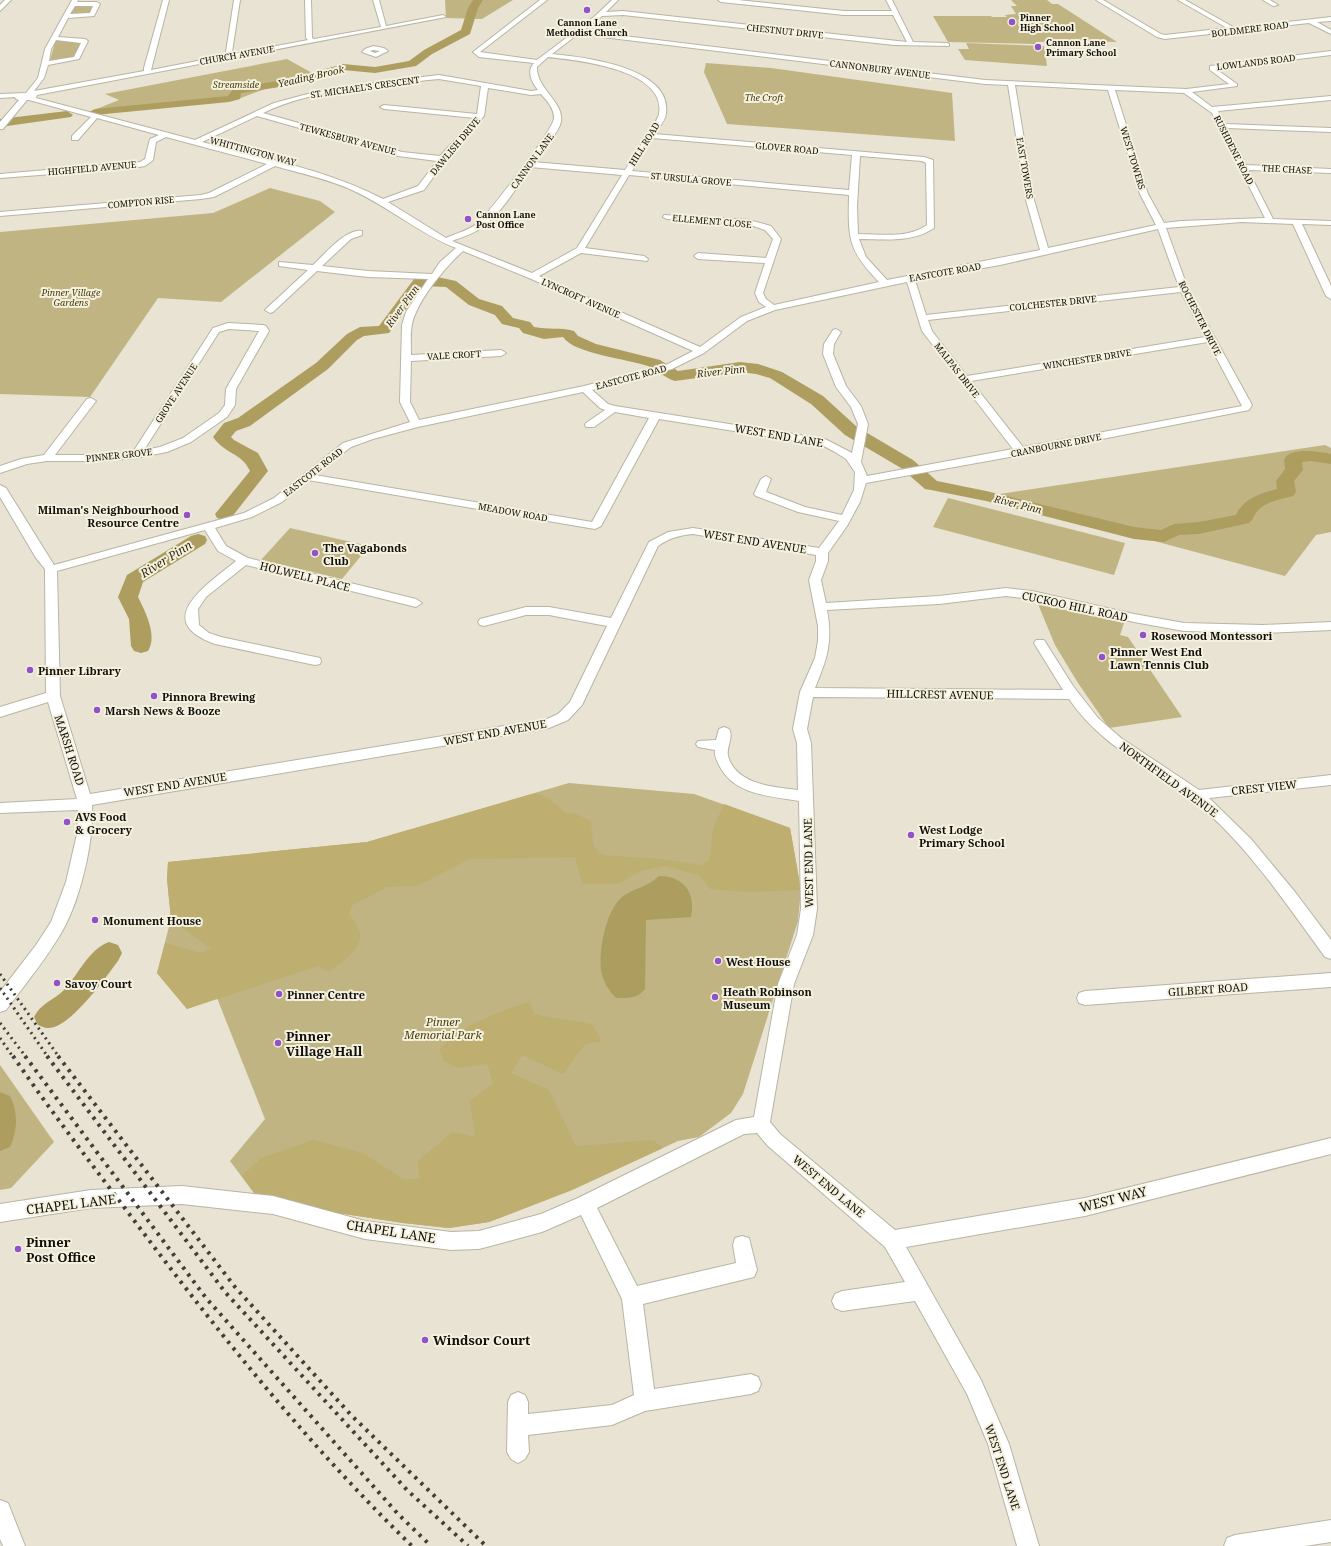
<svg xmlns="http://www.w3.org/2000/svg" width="1331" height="1546" viewBox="0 0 1331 1546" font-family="'Noto Serif',serif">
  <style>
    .green { fill: #c0b482 }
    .forest { fill: #beae6f }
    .water { fill: #ad9d5f }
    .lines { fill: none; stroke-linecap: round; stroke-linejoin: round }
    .river { fill: #ad9d5f; fill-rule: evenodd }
    .minor-casing { stroke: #b8b5a4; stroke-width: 2 }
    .minor { fill: #fff; fill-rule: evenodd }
    .rail-far1 { stroke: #423f37; stroke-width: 3; stroke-dasharray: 2 4; stroke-linecap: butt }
    .rail { stroke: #423f37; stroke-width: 4; stroke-dasharray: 3 5.5; stroke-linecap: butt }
    .poi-dot { fill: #9152c8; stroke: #f5f1df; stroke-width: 1.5 }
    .labels { text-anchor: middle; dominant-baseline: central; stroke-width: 4; stroke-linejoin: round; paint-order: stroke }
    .far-poi-label { font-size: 9px; font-weight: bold; fill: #110f0a; stroke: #f5f1df; text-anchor: start }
    .far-street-label { font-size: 9px; fill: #110f0a; stroke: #f5f1df }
    .far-park-label { font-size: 9px; font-style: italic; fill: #493e0a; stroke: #f5f1df }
    .far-water-label { font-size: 10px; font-style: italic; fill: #362f12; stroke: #f5f1df }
    .street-label { font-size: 11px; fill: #110f0a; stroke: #f5f1df }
    .poi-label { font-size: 11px; font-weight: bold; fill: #110f0a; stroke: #f5f1df; text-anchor: start }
    .park-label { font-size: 11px; font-style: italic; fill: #493e0a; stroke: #f5f1df }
    .water-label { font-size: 12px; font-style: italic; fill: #362f12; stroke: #f5f1df }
    .near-poi-label { font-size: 13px; font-weight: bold; fill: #110f0a; stroke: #f5f1df; text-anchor: start }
    .near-street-label { font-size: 13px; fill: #110f0a; stroke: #f5f1df }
  </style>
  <rect width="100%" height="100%" fill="#e8e3d2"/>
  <g class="green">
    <path d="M445,0H513L482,19L446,18Z"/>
    <path d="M1011,0H1047L1052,4H1058L1117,42L1082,41L1036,42V44L948,42L933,16H991L992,17H983H1007L1005,15L1016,14L1011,6H1017Z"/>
    <path d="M96,4L90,15H69L75,5Z"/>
    <path d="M56,39L83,41L74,59L49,64Z"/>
    <path d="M966,43L1044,46L1047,66L965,60L958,49H969Z"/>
    <path d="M287,59L314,74L281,83L238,99L120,109L105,114L89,112L119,100L105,94Z"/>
    <path d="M706,63L771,68L952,93L955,141L727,124L704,72Z"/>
    <path d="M270,188L320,201L335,212L221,302L158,298L90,397L0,394V232L213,213Z"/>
    <path d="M1325,445L1331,448V532L1316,535L1285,576L986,496Z"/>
    <path d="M948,498L1125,543L1114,575L933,527Z"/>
    <path d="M290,528L369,546L342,579L261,560Z"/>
    <path d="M1038,604L1124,623L1120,635L1128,637L1182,717L1109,728L1078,683L1055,645Z"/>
    <path d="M569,783L694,794L790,828L801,890L798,921L743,1094L731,1113L699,1137L678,1141L572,1190L489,1222L449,1228L403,1223L260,1201L230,1161L265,1119L217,998L187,1009L157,973L171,919L167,879L168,862L367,842Z"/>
    <path d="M0,1065L54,1142L11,1188L0,1190Z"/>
  </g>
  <g class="forest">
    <path d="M536,793L549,799L566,813L576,814L591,821L593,845L602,855L661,859L701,865L710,859L713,828L724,804L790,828L801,890L749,892L710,889L699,875L665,866L641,871L617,884H582L575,857L470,859L417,886L387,887L351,906L349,915C375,942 350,955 329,972L318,966L187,1009L157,973L165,943L200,953L211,949L171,919L167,879L168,862L367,842Z"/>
    <path d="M529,1002L534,1013L543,1016L592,1024L602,1041L585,1044L563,1074L522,1055L511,1073L549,1090L576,1146L653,1140L663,1148L572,1190L489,1222L449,1228L403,1223L260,1201L242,1176L261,1158L313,1140L363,1153L403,1179H420L417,1162L452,1132L475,1137L470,1101L493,1083L487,1064L457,1068L443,1060L439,1049C462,1025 497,1012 529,1002Z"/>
  </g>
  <path class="water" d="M659,876C684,876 696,893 691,917L646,920L645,989C637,999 628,998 616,998C609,991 605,984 602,975C597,954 606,910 622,897C634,888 646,888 659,876Z"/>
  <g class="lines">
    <g class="river">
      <path d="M473,0H483L478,8L470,34L432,54L416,66L375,73L343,70L292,85L241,93L240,99L229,102L95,115L89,112L95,109L228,96L234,88L291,79L343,64L375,67L409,61L424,50L461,30L468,8Z"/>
      <path d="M67,111L73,115L71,117L0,127V119Z"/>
      <path d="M437,277L456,281L479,299L502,306L513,318L530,322L534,327C548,330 560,327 574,331L578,336L596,344L660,360L678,371L740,362L758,364L782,372L823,396L857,427L913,460L937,481L986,491L1134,527L1161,530L1174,524L1199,522L1236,515C1243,499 1261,493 1277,489L1276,481L1285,469C1285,467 1284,462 1284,460C1289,446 1321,452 1331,454V464L1311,461L1302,462L1303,470L1294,481L1296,492L1293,496C1282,499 1263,502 1256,513C1253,517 1253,520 1249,523L1199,534L1179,535L1164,542L1134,539L986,501L931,490L925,489L901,468L845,435L811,404L770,378L756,374L740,372L675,381C665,378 657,370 648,366C628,359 574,354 563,337L544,339L523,333L519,328L502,324L495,315L469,305L446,287L423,286L389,333L364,336L357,340L328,369L250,426L236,431L231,437L234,440L258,453L268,471L231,518L224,520L217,518L215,514L250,471C241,452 226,455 213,437L224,423L238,418L316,363L347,334L360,327L379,326L414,279Z"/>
      <path d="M198,534L205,536L207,540L205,544L143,582L138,597C145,611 158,636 148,651L141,653L134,651L131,646L129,619L118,597L127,575L191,536Z"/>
      <path d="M109,942L118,945L122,953L118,961C106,977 69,1030 47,1028C45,1028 41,1026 38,1025L34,1017C41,1003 54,1000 64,990C78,975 89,949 109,942Z"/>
      <path d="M0,1092L10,1096C18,1112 18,1130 10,1147L0,1151Z"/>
    </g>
    <g class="minor-casing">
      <g id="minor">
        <path d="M5,0H11L0,11V5Z"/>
        <path d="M72,0H78L77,2H97L100,4L94,16L68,18L58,37L85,39L88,41L79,59L48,65L44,78L34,91L144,71V68L163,0H169L151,70L228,55L226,52L234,0H240L232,52L234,54L308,40L306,38L305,0H311L312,38L314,39L381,27L373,0H379L386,26L443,15L446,17L37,95L36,98L195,140L274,103L326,89L439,75L531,91L538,90C532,83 526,71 534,63L479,57L473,52L540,0H547L480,52L537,60L594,17L612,0H618L606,12L623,11L907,42L893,15H844L721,2L718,0H738L844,11H892L886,0H892L913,42L947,43L949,44V46L894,45L623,15L602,16L583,31L985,80L1186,89L1229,84L1210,70V66L1331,51V55L1216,69L1237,84V86L1192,92L1212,107L1331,96V100L1218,111L1225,124L1331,128V132L1227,128L1246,165L1331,169V173L1248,170L1273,219L1331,221V225L1302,224L1331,286V299L1326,296L1293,224L1242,222L1166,228L1188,289L1252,405L1249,410L1021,455L866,483L860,502L847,526L828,553V561L821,580L826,603L939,596L1006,588L1032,591L1134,614L1184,623L1263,625L1331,622V630L1263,633L1184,631L1134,622L1032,599L1006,596L939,604L827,610C833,642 827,659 815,688L1063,690L1034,643L1036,640H1044L1073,686L1098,718L1121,738L1199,790L1331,775V785L1209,798L1251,839L1295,892L1331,940V959L1325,957C1289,908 1254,855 1209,814C1163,773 1104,751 1069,699L813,697L807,729L811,743L817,909L813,935L794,984L770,1122L780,1134L895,1230L1085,1198L1331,1138V1154L1085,1216L906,1247L981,1380L1009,1444L1039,1546H1017L988,1444L967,1394L915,1301L842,1311L835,1308L832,1301L835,1294L842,1291L905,1282L885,1247L768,1146L757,1133L744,1134L597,1208L637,1286L736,1263L733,1245L735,1238L742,1236L749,1238L757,1270L754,1277L643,1304L654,1389L751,1374L758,1377L761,1384L758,1391L751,1394L645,1411L612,1425L528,1435L529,1452L525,1459L518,1463L511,1459L507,1452L508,1402L511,1395L518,1392L525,1395L528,1402V1414L612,1405L634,1395L622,1299L581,1215L542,1232L479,1249L451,1250L365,1239L273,1214L182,1204L91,1208L0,1222V1204L91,1190L182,1186L273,1196L365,1221L451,1232L479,1231L541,1214L578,1198L736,1120L754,1117L778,984L797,935L801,909L799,801C770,796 735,795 720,767C717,761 714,756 715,750L698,747L696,744L698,741L716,740L719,729L724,727L729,729C734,737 726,747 728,756C736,785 774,787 798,790L797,743L793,729L800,692L815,658L818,641V626L809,580L816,561V555L693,534C680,535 669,538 658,546L582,705L568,720L549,728L92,805C94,841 81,896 64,928C48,957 26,983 6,1010L0,1012V992L36,945L51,922L66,882L77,834L78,810L0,813V803L77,799L48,702L0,717V707L46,693L45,569L36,558L0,497V485L6,488L54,565L244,513L274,498L343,443L410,422L400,402L402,325L406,312L428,279L368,277L317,271L273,312L270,313L265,310L267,308L308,270L279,266V262L313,265C324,255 346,228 362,231V235L351,239L322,266L368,271L432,274L440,262L456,248C420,234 389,207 354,191C332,180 299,173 275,166L214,197L201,199L0,216V212L201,195L209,193L267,164L166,137L156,142L153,160L145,166L132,168L0,178V174L140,162L145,159L150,139L159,135L97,118L78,140H72V136L91,117L29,100H27L3,129H0V122L19,100L16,99L15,97L0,98V94L26,93L38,78L45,49ZM75,6H93L90,13L70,14ZM578,34L985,84L1008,85L1026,200L1040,250L887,280L866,257L859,239C884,239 912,243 934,228L933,160L924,157L654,134C658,129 666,120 666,113C672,67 583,57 552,54ZM56,40L81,43L74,57L49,61L51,49ZM548,57C576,60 667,69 659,114C658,121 631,160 625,170L533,162C541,150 555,138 560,125C568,104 536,90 537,67ZM439,79L481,86L477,114L384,105L380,107L384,109L475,118L440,156L402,152L263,113C315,88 382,85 439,79ZM1015,85L1108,90L1140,194L1156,225L1048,248L1034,200ZM488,88L531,95L541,94C547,101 554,108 554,118C555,128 490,211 479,222C470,230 457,233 446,238L388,202L424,190L445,161L484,116ZM1115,90L1184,93L1212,113L1265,218L1181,221L1164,223L1148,194ZM257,116L398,156L437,161L418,186L383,199C327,170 263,158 202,142ZM652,138L852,155L849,190L632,171ZM860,156L922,161L926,163L927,225C907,239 881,234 858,234L857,206ZM530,167L622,175L577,248L532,273L452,241C462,237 473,234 481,228C502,213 517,187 530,167ZM629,175L849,195C848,239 848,250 879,282L774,305L766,299L763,293L781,239L771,226L749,220L664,215L663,217L667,219L748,224L765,230L773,239L766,258L698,253L694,256L698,259L765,263L755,293L759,302L766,307L741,317L700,347L539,276L581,253L647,261L648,259L644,256L585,248ZM1158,229L1179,287L926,315L915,280L1000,265ZM463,251L529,278L693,351L666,365L584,386L419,420L410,402L411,361L501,356L506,353L501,350L411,355C411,345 410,334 412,324C417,301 445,267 463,251ZM907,282L922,331L1013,449L867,476L861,462L868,424L861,406L846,386L833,354L834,344L841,332L836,329L833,330L824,344L823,354L836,387L851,407L858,424L852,453L825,439L615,406L608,404L592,390L672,369L704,353L747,321L775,310ZM1181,292L1205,337L967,376L932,331L928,320ZM1208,342L1242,406L1023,447L971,381ZM583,392L600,408L605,410L586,423L585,425L586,427H594L615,412L649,418L592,522L315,475L351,447L373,439L418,427ZM659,419L822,445L835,452L846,459L855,472L854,490L842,515L805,507L766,492L771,479L766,476L761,479L754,494L756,496L798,512L839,521L819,548L693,528L668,532L649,542L611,618L549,607H526L480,619L478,622L480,625L484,626L526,615H549L607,626L570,702L558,714L547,719L90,794L60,696L57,571L205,530L218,551L236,561C208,584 150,621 215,644L315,665L320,664L321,661L320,658L221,637L209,633L199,625L198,609L206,597L246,565L416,607L422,603L416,599L248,558L226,546L215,528L252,517L282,502L308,480L595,529L601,526Z"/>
        <path d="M1096,0H1103L1161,34L1165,35L1227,28L1178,0H1185L1235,28L1331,17V21L1317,22L1331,30V34L1309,23L1165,39L1157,37Z"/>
        <path d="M1263,0H1270L1278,5L1273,6Z"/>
        <path d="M373,46L384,48L388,51L376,57L362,52L365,49ZM373,50L380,51L375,53L370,51Z"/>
        <path d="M228,323L263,325L266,326L269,331L236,389L235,405L227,417L191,442L167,452L136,458L100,461H47L27,464L0,473V466L21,459L44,455L87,399L91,398L96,401L55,455H100L133,452L213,328ZM229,329L259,331L226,389L225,405L219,413L183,438L160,447L144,450L219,332Z"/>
        <path d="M1331,973V987L1085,1005L1079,1003L1077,998L1079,993L1085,991Z"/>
        <path d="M0,1500L8,1503L25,1546H3L0,1539Z"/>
        <path d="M1331,1520V1542L1305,1546H1224L1227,1538L1235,1535Z"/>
      </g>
    </g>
    <use href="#minor" class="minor"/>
    <g class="rail-far1">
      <path d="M0,974L59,1057"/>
      <path d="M0,988L48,1057"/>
      <path d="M0,1023L26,1057"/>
      <path d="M0,1038L13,1057"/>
    </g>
    <g class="rail">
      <path d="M13,1056C50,1110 90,1162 130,1215C217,1331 308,1445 412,1546"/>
      <path d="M25,1056L206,1298L398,1514L431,1546"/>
      <path d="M47,1056L225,1292L407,1490L468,1546"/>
      <path d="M58,1056L235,1287L351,1415L486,1546"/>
    </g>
  </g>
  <g class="poi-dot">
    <circle cx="587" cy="10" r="4"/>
    <circle cx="1012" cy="22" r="4"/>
    <circle cx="1038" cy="47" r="4"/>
    <circle cx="468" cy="219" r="4"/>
    <circle cx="187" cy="515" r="4"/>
    <circle cx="315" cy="553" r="4"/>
    <circle cx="1143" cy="635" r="4"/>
    <circle cx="1102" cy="657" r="4"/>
    <circle cx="30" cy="670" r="4"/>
    <circle cx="154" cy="696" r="4"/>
    <circle cx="97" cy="710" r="4"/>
    <circle cx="67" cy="822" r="4"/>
    <circle cx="911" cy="835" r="4"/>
    <circle cx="95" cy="920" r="4"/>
    <circle cx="718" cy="961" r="4"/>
    <circle cx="57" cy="983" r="4"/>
    <circle cx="279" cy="994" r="4"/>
    <circle cx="715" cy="997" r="4"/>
    <circle cx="278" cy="1043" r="4"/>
    <circle cx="18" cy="1249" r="4"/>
    <circle cx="425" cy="1340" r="4"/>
  </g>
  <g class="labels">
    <g class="far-poi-label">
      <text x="1020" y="17">Pinner<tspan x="1020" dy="10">High School</tspan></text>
      <text x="587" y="22" text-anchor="middle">Cannon Lane<tspan x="587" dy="10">Methodist Church</tspan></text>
      <text x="1046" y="42">Cannon Lane<tspan x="1046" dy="10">Primary School</tspan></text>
      <text x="476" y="214">Cannon Lane<tspan x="476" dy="10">Post Office</tspan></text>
    </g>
    <g class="far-street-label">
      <text transform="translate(1250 29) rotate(-7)">BOLDMERE ROAD</text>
      <text transform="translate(785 31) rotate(6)">CHESTNUT DRIVE</text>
      <text transform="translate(237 55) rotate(-10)">CHURCH AVENUE</text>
      <text transform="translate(1256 62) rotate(-7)">LOWLANDS ROAD</text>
      <text transform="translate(880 69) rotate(7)">CANNONBURY AVENUE</text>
      <text transform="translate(365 87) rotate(-8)">ST. MICHAEL'S CRESCENT</text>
      <text transform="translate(348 139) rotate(15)">TEWKESBURY AVENUE</text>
      <text transform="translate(644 144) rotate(-58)">HILL ROAD</text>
      <text transform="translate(455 146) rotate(-50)">DAWLISH DRIVE</text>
      <text transform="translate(787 148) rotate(5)">GLOVER ROAD</text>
      <text transform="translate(1234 150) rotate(63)">RUSHDENE ROAD</text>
      <text transform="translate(253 151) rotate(15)">WHITTINGTON WAY</text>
      <text transform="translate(1133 158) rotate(73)">WEST TOWERS</text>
      <text transform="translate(532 161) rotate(-54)">CANNON LANE</text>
      <text transform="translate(92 168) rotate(-5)">HIGHFIELD AVENUE</text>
      <text transform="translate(1025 168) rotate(80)">EAST TOWERS</text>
      <text transform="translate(1287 169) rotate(3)">THE CHASE</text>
      <text transform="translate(691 179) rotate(5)">ST URSULA GROVE</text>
      <text transform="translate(141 202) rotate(-5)">COMPTON RISE</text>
      <text transform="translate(712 221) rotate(5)">ELLEMENT CLOSE</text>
      <text transform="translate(945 272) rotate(-10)">EASTCOTE ROAD</text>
      <text transform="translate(581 298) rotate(24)">LYNCROFT AVENUE</text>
      <text transform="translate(1053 303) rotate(-6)">COLCHESTER DRIVE</text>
      <text transform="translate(1200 318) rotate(63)">ROCHESTER DRIVE</text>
      <text transform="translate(454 355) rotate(-3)">VALE CROFT</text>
      <text transform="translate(1087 359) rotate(-9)">WINCHESTER DRIVE</text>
      <text transform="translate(957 370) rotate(52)">MALPAS DRIVE</text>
      <text transform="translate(631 377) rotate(-15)">EASTCOTE ROAD</text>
      <text transform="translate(176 393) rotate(-57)">GROVE AVENUE</text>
      <text transform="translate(1056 445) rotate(-11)">CRANBOURNE DRIVE</text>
      <text transform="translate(119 455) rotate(-6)">PINNER GROVE</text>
      <text transform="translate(313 472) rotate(-38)">EASTCOTE ROAD</text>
      <text transform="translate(513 512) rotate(10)">MEADOW ROAD</text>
    </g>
    <g class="far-park-label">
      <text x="236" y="84">Streamside</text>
      <text x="764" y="97">The Croft</text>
      <text x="71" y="292">Pinner Village<tspan x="71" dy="10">Gardens</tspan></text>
    </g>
    <g class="far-water-label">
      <text transform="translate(311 76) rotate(-13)">Yeading Brook</text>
      <text transform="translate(402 306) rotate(-54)">River Pinn</text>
      <text transform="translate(721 371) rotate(-6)">River Pinn</text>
      <text transform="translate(1018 504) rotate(14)">River Pinn</text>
    </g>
    <g class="street-label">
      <text transform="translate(779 435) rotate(10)">WEST END LANE</text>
      <text transform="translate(755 541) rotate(9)">WEST END AVENUE</text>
      <text transform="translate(305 576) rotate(14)">HOLWELL PLACE</text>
      <text transform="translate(1075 606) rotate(12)">CUCKOO HILL ROAD</text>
      <text transform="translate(940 694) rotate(1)">HILLCREST AVENUE</text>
      <text transform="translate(495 732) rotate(-10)">WEST END AVENUE</text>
      <text transform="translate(70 750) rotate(72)">MARSH ROAD</text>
      <text transform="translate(1169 779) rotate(36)">NORTHFIELD AVENUE</text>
      <text transform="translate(175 784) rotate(-9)">WEST END AVENUE</text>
      <text transform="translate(1264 787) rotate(-6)">CREST VIEW</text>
      <text transform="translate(808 863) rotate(-91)">WEST END LANE</text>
      <text transform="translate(1208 989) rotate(-4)">GILBERT ROAD</text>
      <text transform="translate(829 1186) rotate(40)">WEST END LANE</text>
      <text transform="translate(1003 1467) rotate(72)">WEST END LANE</text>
    </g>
    <g class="poi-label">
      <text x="179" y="509" text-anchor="end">Milman's Neighbourhood<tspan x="179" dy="13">Resource Centre</tspan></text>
      <text x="323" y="547">The Vagabonds<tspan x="323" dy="13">Club</tspan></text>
      <text x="1151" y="635">Rosewood Montessori</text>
      <text x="1110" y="651">Pinner West End<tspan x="1110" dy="13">Lawn Tennis Club</tspan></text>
      <text x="38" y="670">Pinner Library</text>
      <text x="162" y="696">Pinnora Brewing</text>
      <text x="105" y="710">Marsh News &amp; Booze</text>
      <text x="75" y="816">AVS Food<tspan x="75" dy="13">&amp; Grocery</tspan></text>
      <text x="919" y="829">West Lodge<tspan x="919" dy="13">Primary School</tspan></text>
      <text x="103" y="920">Monument House</text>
      <text x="726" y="961">West House</text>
      <text x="65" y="983">Savoy Court</text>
      <text x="723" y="991">Heath Robinson<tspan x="723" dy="13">Museum</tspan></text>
      <text x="287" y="994">Pinner Centre</text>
    </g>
    <g class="park-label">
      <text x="443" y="1021">Pinner<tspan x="443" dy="13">Memorial Park</tspan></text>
    </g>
    <g class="water-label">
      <text transform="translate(166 559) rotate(-32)">River Pinn</text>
    </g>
    <g class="near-poi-label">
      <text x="286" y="1036">Pinner<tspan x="286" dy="15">Village Hall</tspan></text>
      <text x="26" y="1242">Pinner<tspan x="26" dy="15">Post Office</tspan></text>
      <text x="433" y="1340">Windsor Court</text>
    </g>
    <g class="near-street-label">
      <text transform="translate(1113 1199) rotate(-14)">WEST WAY</text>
      <text transform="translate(71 1204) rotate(-7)">CHAPEL LANE</text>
      <text transform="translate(391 1231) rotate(9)">CHAPEL LANE</text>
    </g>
  </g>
</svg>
